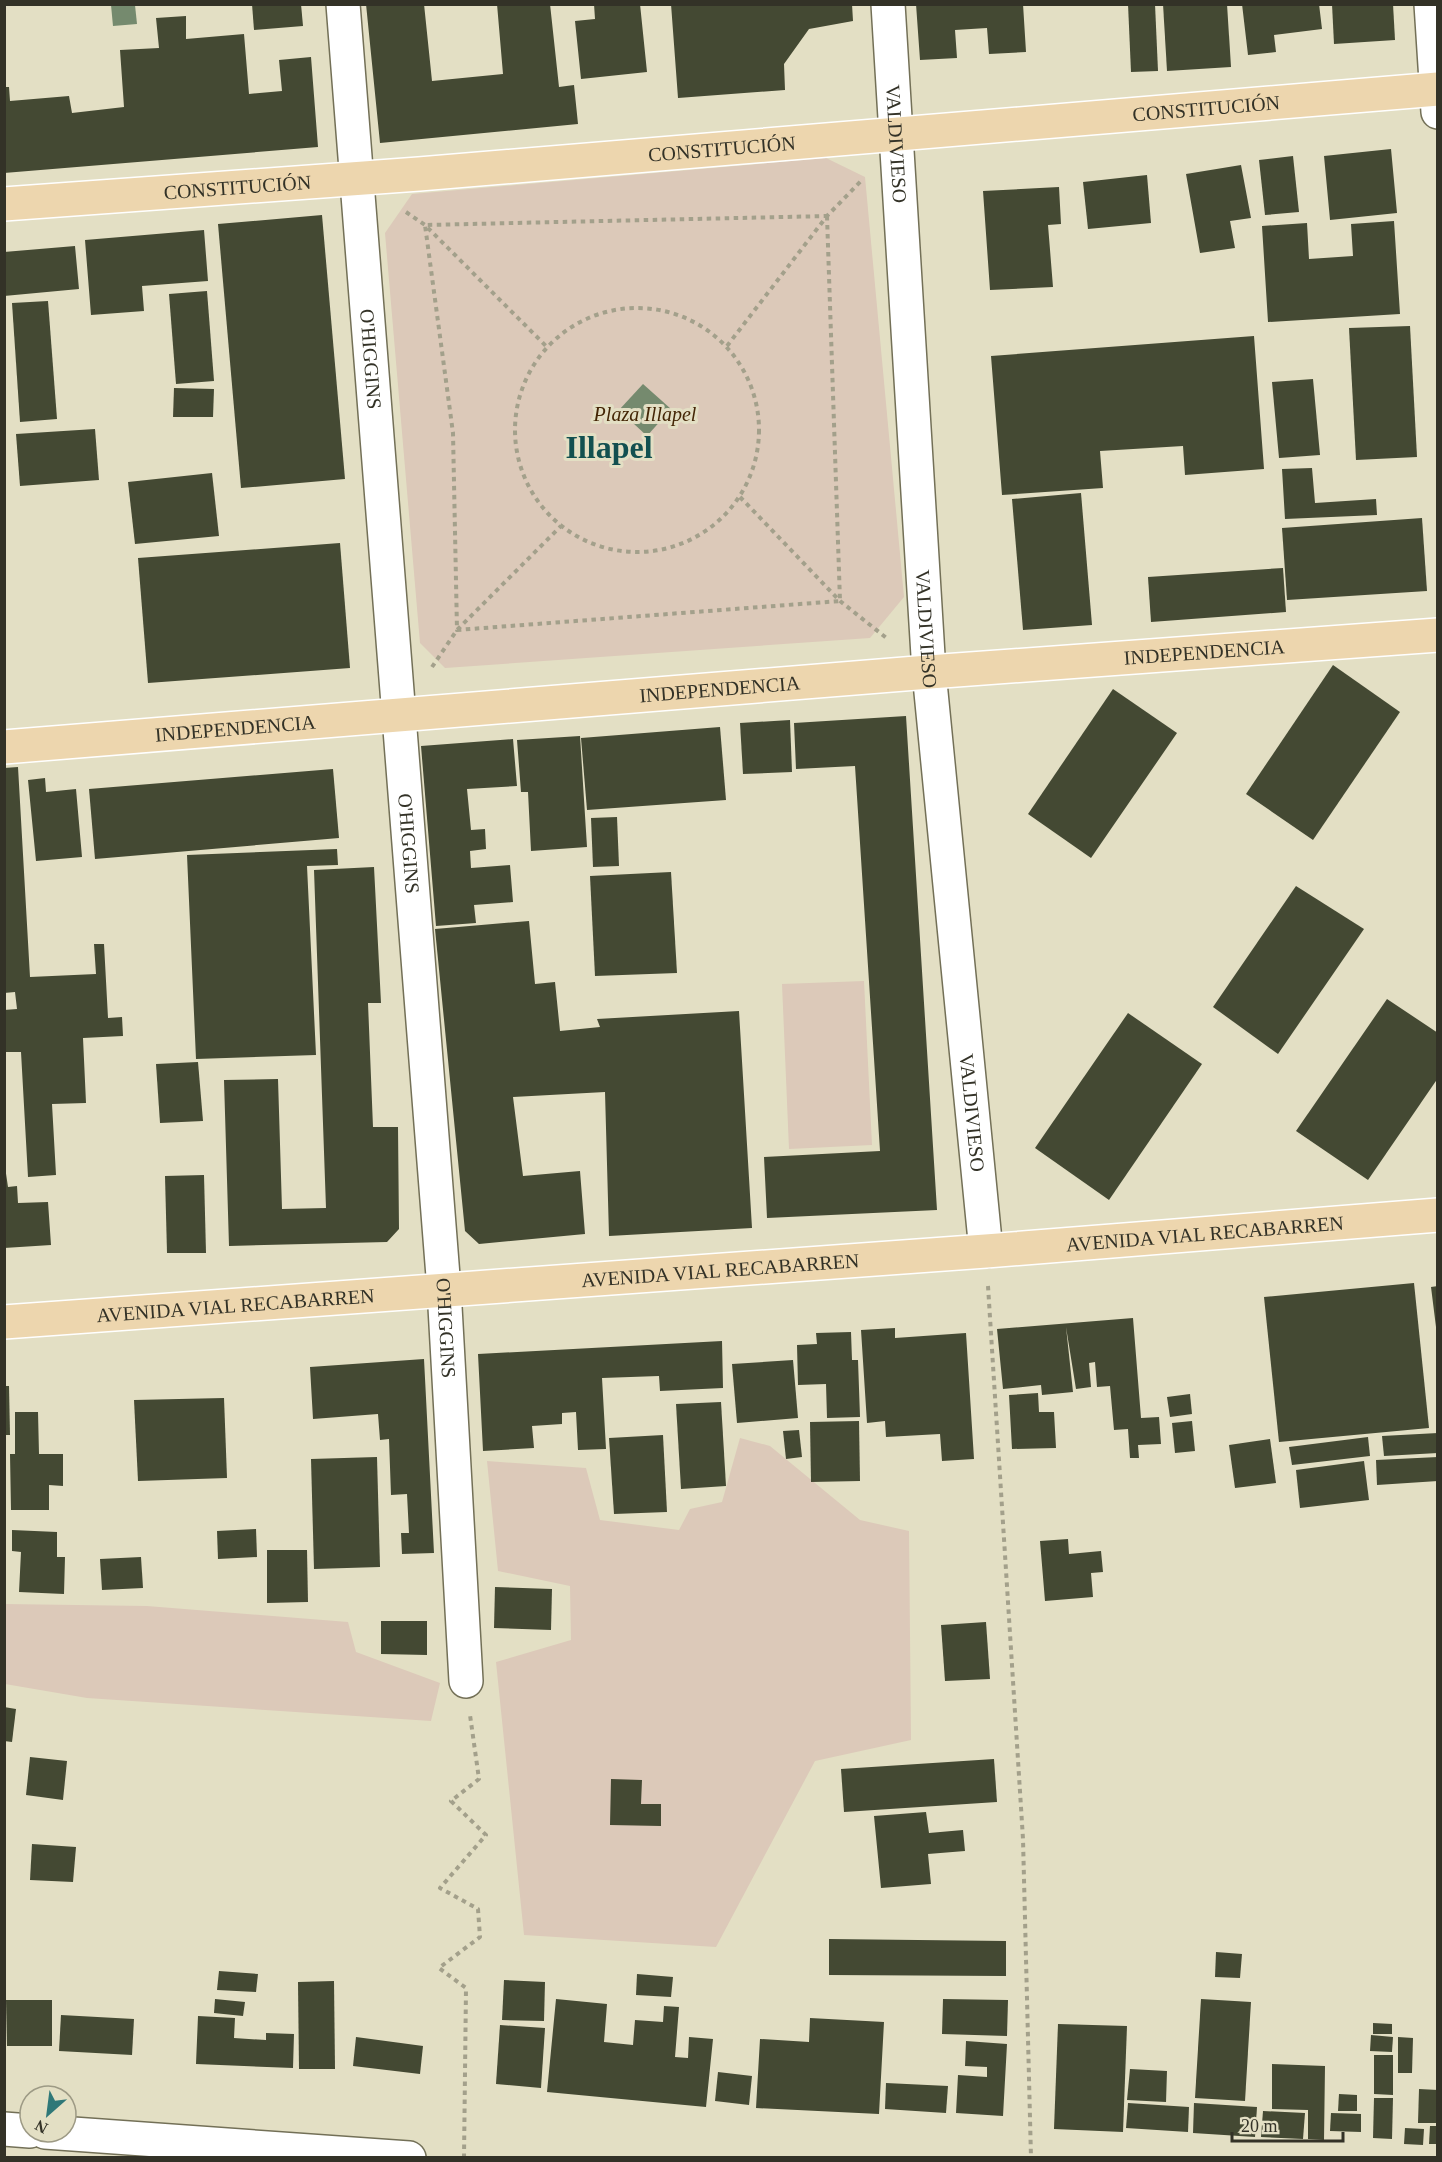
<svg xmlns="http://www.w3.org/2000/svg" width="1442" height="2162" viewBox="0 0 1442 2162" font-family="Georgia,serif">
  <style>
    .green { fill: #dcc9b9 }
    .water { fill: #758a6e }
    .building { fill: #444933 }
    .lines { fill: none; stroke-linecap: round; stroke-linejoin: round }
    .minor-casing { stroke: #737057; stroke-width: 36 }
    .major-casing { stroke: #fff; stroke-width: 36 }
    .path { stroke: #a3a08b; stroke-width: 4; stroke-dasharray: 4.5 4.5; stroke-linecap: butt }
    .minor { stroke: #fff; stroke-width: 33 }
    .major { stroke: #edd6ae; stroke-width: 33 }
    .labels { text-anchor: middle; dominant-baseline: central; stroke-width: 6; stroke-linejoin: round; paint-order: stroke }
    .street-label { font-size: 20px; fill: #333227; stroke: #e3dfc4 }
    .park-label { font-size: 20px; font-style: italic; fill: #442606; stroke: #e3dfc4 }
    .town-label { font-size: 32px; font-weight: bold; fill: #125050; stroke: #e3dfc4 }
  </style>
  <rect width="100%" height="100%" fill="#e3dfc4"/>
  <g class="green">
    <path d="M826,158L865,177L904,597L870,638L445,668L420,643L385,233L412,194Z"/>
    <path d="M864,981L872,1145L789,1149L782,984Z"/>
    <path d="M740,1438L770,1446L860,1520L909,1531L911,1740L815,1761L716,1947L524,1935L496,1662L571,1640L570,1586L498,1571L487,1461L586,1468L600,1520L679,1530L690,1509L722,1502Z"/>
    <path d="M5,1604L147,1606L348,1622L356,1652L440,1683L431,1721L87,1698L5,1684Z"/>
  </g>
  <g class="water">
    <path d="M111,5H135L137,24L113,26Z"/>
    <path d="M643,384L671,409L647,436L619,410Z"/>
  </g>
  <g class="building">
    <path d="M252,4H301L303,26L254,30Z"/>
    <path d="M366,4H424L432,81L503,74L497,4H550L559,87L574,85L578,124L380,143Z"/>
    <path d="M594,4H640L647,72L581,79L575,21L595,19Z"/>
    <path d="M671,4H852L853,21L809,29L784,64L785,90L678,98Z"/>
    <path d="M916,4H1023L1026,52L989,54L987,28L955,30L957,58L920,60Z"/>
    <path d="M1128,4H1155L1158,71L1131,72Z"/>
    <path d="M1163,4H1227L1231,67L1167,71Z"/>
    <path d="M1242,4H1319L1322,29L1274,35L1276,52L1248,55Z"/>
    <path d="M1332,4H1393L1395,40L1334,44Z"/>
    <path d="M186,16V39L244,34L249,94L282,91L279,60L311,57L318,147L4,173V87H9L10,101L69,96L72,113L124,107L120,50L159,48L156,18Z"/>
    <path d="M1391,149L1397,213L1330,220L1324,156Z"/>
    <path d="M1293,156L1299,212L1265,215L1259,160Z"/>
    <path d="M1241,165L1251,218L1230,221L1235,248L1200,253L1186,174Z"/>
    <path d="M1147,175L1151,223L1088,229L1083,182Z"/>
    <path d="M1059,187L1061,224L1048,225L1053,287L990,290L983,191Z"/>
    <path d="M322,215L345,479L241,488L218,224Z"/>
    <path d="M1394,221L1400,314L1268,322L1262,226L1307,223L1309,259L1353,256L1351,224Z"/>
    <path d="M204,230L208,281L142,286L144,311L91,315L85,240Z"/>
    <path d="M75,246L79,289L4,296V252Z"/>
    <path d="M207,291L214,381L176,384L169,294Z"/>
    <path d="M48,301L57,419L20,422L12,303Z"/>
    <path d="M1410,326L1417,457L1356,460L1349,328Z"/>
    <path d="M1254,336L1264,469L1185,475L1183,446L1100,451L1103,488L1002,495L991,356Z"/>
    <path d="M1313,379L1320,455L1279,458L1272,382Z"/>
    <path d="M174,388L214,389L213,417H173Z"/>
    <path d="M95,429L99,480L20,486L16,434Z"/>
    <path d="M1312,468L1315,503L1376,499L1377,515L1285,519L1282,469Z"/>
    <path d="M212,473L219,536L135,544L128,482Z"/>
    <path d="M1081,493L1092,625L1023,630L1012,499Z"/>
    <path d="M1422,518L1427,591L1287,600L1282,528Z"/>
    <path d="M340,543L350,668L148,683L138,558Z"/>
    <path d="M1283,568L1286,612L1151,622L1148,577Z"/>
    <path d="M1333,665L1400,712L1313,840L1246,794Z"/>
    <path d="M1113,689L1177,733L1091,858L1028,814Z"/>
    <path d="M906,716L937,1210L767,1218L764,1157L880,1151L855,766L796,769L794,723Z"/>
    <path d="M790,720L792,772L743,774L740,723Z"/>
    <path d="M720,727L726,800L587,810L581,738Z"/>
    <path d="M580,736L587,847L531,851L528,792H521L517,740Z"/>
    <path d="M513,739L517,786L467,789L471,830L485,829L486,849L470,851L471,868L510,865L513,902L474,905L476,923L436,926L421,746Z"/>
    <path d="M18,767L30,977L96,974L94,944H104L108,1018L122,1017L123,1036L83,1038L86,1103L52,1104L56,1175L28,1177L21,1052H4V1010L17,1009L15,992L4,993V768Z"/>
    <path d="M333,769L339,838L95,859L89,789Z"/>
    <path d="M45,778L46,792L76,789L82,857L36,861L28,780Z"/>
    <path d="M617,817L619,866L593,867L591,818Z"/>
    <path d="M337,849L338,865L307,866L316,1055L196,1059L187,855Z"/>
    <path d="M374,867L381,1003H368L373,1127H398L399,1229L387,1242L229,1246L224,1080L278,1079L282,1209L326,1208L314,870Z"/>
    <path d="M671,872L677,973L595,976L590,876Z"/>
    <path d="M1296,886L1364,929L1278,1054L1213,1007Z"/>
    <path d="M529,921L535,984L555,982L560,1031L600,1027L597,1019L739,1011L752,1228L609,1236L605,1092L513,1097L523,1176L580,1171L585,1234L479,1244L465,1231L435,929Z"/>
    <path d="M1387,999L1438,1033V1078L1368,1180L1296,1131Z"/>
    <path d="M1128,1013L1202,1064L1109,1200L1035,1148Z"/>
    <path d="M198,1062L203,1121L160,1123L156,1064Z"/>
    <path d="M4,1160L8,1187L17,1186L18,1203L48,1202L51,1245L4,1248Z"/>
    <path d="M204,1175L206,1253H167L165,1176Z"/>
    <path d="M1414,1283L1429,1428L1279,1442L1264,1297Z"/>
    <path d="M1438,1286V1327H1436L1431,1287Z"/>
    <path d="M1133,1318L1141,1418L1159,1417L1161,1444L1138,1445L1139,1458H1130L1128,1429L1114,1430L1110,1386L1097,1387L1095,1362L1089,1363L1091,1387L1076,1389L1066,1327L1073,1392L1042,1395L1041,1385L1003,1389L997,1329Z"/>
    <path d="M895,1328V1338L966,1333L974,1459L942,1461L940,1434L886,1437L885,1421L867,1423L861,1330Z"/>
    <path d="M851,1332L852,1360H858L860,1417L827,1418L826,1384L798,1385L797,1345L817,1344L816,1333Z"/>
    <path d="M722,1341L723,1388L660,1391L659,1376L602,1378L606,1449L578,1450L576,1412L562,1413V1424L532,1426L534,1448L483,1451L478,1354Z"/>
    <path d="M424,1359L434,1553L402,1554L401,1533H409L407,1494L391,1495L389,1439L380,1440L378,1414L313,1419L310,1367Z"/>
    <path d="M793,1360L798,1418L737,1423L732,1364Z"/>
    <path d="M4,1386H9L10,1435H4Z"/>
    <path d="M1038,1393L1039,1412H1054L1056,1448L1012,1449L1009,1395Z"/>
    <path d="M1190,1394L1192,1414L1170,1417L1167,1397Z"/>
    <path d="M224,1398L227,1478L138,1481L134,1400Z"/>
    <path d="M721,1402L726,1486L681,1489L676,1404Z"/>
    <path d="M15,1412H38L39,1454H63V1486L49,1485V1510H11L10,1454H15Z"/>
    <path d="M859,1421L860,1481L811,1482L810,1422Z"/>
    <path d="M1192,1421L1195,1451L1175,1453L1172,1423Z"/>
    <path d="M799,1430L802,1457L786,1459L783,1431Z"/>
    <path d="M1438,1433V1453L1384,1456L1382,1436Z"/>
    <path d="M663,1435L667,1512L614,1514L609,1438Z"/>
    <path d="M1368,1437L1370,1456L1292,1465L1289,1447Z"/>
    <path d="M1270,1439L1276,1483L1235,1488L1229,1445Z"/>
    <path d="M377,1457L380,1567L314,1569L311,1459Z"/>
    <path d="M1438,1457V1481L1377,1485L1376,1460Z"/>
    <path d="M1364,1461L1369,1500L1300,1508L1296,1470Z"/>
    <path d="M256,1529L257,1557L218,1559L217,1531Z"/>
    <path d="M12,1530L57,1532V1557H65L64,1594L19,1592L21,1552L12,1551Z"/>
    <path d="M1068,1539L1069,1554L1101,1551L1103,1572L1091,1573L1093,1597L1045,1601L1040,1541Z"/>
    <path d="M267,1550H307L308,1602L267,1603Z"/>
    <path d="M141,1557L143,1588L102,1590L100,1559Z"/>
    <path d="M495,1587L552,1589L551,1630L494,1628Z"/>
    <path d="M381,1621H427V1655L381,1654Z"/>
    <path d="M986,1622L990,1679L945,1681L941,1625Z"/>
    <path d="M4,1707L16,1709L12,1742L4,1741Z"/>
    <path d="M30,1757L67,1761L63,1800L26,1795Z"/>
    <path d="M994,1759L997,1802L844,1812L841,1769Z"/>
    <path d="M611,1779L642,1780L641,1804H661V1826L610,1825Z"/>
    <path d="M926,1812L929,1833L963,1830L965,1851L928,1854L931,1884L881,1888L874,1816Z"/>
    <path d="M32,1844L76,1847L73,1882L30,1880Z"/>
    <path d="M829,1939L1006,1941V1976L829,1975Z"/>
    <path d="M1216,1952L1242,1954L1240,1978L1215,1977Z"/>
    <path d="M219,1971L258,1974L256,1992L217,1990Z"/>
    <path d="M637,1974L673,1977L671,1997L636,1995Z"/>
    <path d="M504,1980L545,1982L544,2021L502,2020Z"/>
    <path d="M334,1981L335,2069H299L298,1982Z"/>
    <path d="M215,1999L245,2002L243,2016L214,2013Z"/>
    <path d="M556,1999L607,2004L604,2042L633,2045L635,2020L663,2022L664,2006L679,2007L675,2057L688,2058L689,2037L713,2039L706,2107L547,2092Z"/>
    <path d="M943,1999L1008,2000L1007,2036L942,2034Z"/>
    <path d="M1201,1999L1251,2002L1245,2101L1195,2098Z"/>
    <path d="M6,2000H52V2046H7Z"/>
    <path d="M61,2015L134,2019L132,2055L59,2051Z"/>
    <path d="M198,2016L235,2018L234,2038L266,2040V2033L294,2034L293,2068L196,2064Z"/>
    <path d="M810,2018L884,2022L879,2114L756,2108L760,2039L809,2042Z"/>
    <path d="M1373,2023L1392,2024V2034H1373Z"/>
    <path d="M1058,2024L1127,2026L1123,2132L1054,2129Z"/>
    <path d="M500,2025L545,2028L541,2088L496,2084Z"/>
    <path d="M1371,2035L1393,2037L1392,2052L1370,2051Z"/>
    <path d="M356,2037L423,2046L420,2074L353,2066Z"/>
    <path d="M1398,2037L1413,2038L1412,2073H1398Z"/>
    <path d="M966,2041L1007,2044L1003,2116L956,2113L958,2075L987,2077V2067L965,2066Z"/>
    <path d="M1374,2055H1393V2095L1374,2094Z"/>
    <path d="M1272,2064L1325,2066L1324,2140L1308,2139V2110L1272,2109Z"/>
    <path d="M1130,2069L1167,2071L1166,2102L1127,2100Z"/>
    <path d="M718,2072L752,2076L749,2105L715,2101Z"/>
    <path d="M886,2083L948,2086L946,2113L885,2109Z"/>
    <path d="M1419,2089L1438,2090V2123H1418Z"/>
    <path d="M1339,2094L1357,2095V2111H1338Z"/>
    <path d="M1374,2098H1393L1392,2139L1373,2138Z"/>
    <path d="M1128,2103L1189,2107L1188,2132L1126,2128Z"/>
    <path d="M1194,2103L1257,2107L1255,2137L1193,2133Z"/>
    <path d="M1263,2111L1305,2113L1303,2139L1261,2137Z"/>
    <path d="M1331,2113L1361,2114V2132L1330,2131Z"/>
    <path d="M1430,2126H1438V2144H1429Z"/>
    <path d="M1405,2128L1424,2129L1423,2145L1404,2144Z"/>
  </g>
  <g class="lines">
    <g class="minor-casing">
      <g id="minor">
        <path id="s1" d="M343,4L444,1289L466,1681"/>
        <path id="s2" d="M888,4L929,672L986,1251"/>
        <path d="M1431,4L1438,112"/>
        <path d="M4,2129L30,2131"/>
        <path d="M45,2132L409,2158"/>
      </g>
    </g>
    <g class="major-casing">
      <g id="major">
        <path id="s3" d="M4,204L419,174L1438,89"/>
        <path id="s4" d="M4,747L929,672L1438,635"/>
        <path id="s5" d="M4,1322L986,1251L1438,1215"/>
      </g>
    </g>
    <g class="path">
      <path d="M406,212L425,225L546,346"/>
      <path d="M827,216L840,601L457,630L453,433L425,225Z"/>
      <circle cx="637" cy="430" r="122"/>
      <path d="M727,346L827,216L862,180"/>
      <path d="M740,497L840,601L889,640"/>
      <path d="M432,667L457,630L561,526"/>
      <path d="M988,1286L1023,1839L1031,2158"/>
      <path d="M464,2158L466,1988L439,1968L480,1937L478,1909L440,1888L486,1835L451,1801L479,1779L470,1715"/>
    </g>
    <use href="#minor" class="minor"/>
    <use href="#major" class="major"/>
  </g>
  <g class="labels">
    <g class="street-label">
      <text stroke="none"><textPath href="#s3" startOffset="1206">CONSTITUCIÓN</textPath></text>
      <text stroke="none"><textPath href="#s2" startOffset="140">VALDIVIESO</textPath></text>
      <text stroke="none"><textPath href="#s3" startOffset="720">CONSTITUCIÓN</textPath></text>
      <text stroke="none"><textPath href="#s3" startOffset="234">CONSTITUCIÓN</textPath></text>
      <text stroke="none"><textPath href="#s1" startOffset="356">O'HIGGINS</textPath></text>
      <text stroke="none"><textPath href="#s2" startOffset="626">VALDIVIESO</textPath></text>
      <text stroke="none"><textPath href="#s4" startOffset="1204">INDEPENDENCIA</textPath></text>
      <text stroke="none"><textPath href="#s4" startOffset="718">INDEPENDENCIA</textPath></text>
      <text stroke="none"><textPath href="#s4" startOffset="232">INDEPENDENCIA</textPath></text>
      <text stroke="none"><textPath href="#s1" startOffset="842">O'HIGGINS</textPath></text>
      <text stroke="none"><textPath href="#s2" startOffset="1112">VALDIVIESO</textPath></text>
      <text stroke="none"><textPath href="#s5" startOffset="1204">AVENIDA VIAL RECABARREN</textPath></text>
      <text stroke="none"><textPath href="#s5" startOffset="718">AVENIDA VIAL RECABARREN</textPath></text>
      <text stroke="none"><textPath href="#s5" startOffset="232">AVENIDA VIAL RECABARREN</textPath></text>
      <text stroke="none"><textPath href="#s1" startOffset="1328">O'HIGGINS</textPath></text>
    </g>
    <g class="park-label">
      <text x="645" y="414">Plaza Illapel</text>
    </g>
    <g class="town-label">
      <text x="609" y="447">Illapel</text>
    </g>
  </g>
  <rect width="1442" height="2162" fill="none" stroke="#333227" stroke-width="12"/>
  <g transform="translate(48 2114) rotate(208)"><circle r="28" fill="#e3dfc4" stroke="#9d9a85" stroke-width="1.5"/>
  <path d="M0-4.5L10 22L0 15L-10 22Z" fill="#2f7878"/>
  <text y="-9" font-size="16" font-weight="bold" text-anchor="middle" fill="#333227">N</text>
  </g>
  <path d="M1232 2132v9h111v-9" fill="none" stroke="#333227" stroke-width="3"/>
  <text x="1241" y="2132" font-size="18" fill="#333227" stroke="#e3dfc4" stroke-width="4.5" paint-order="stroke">20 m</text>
</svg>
